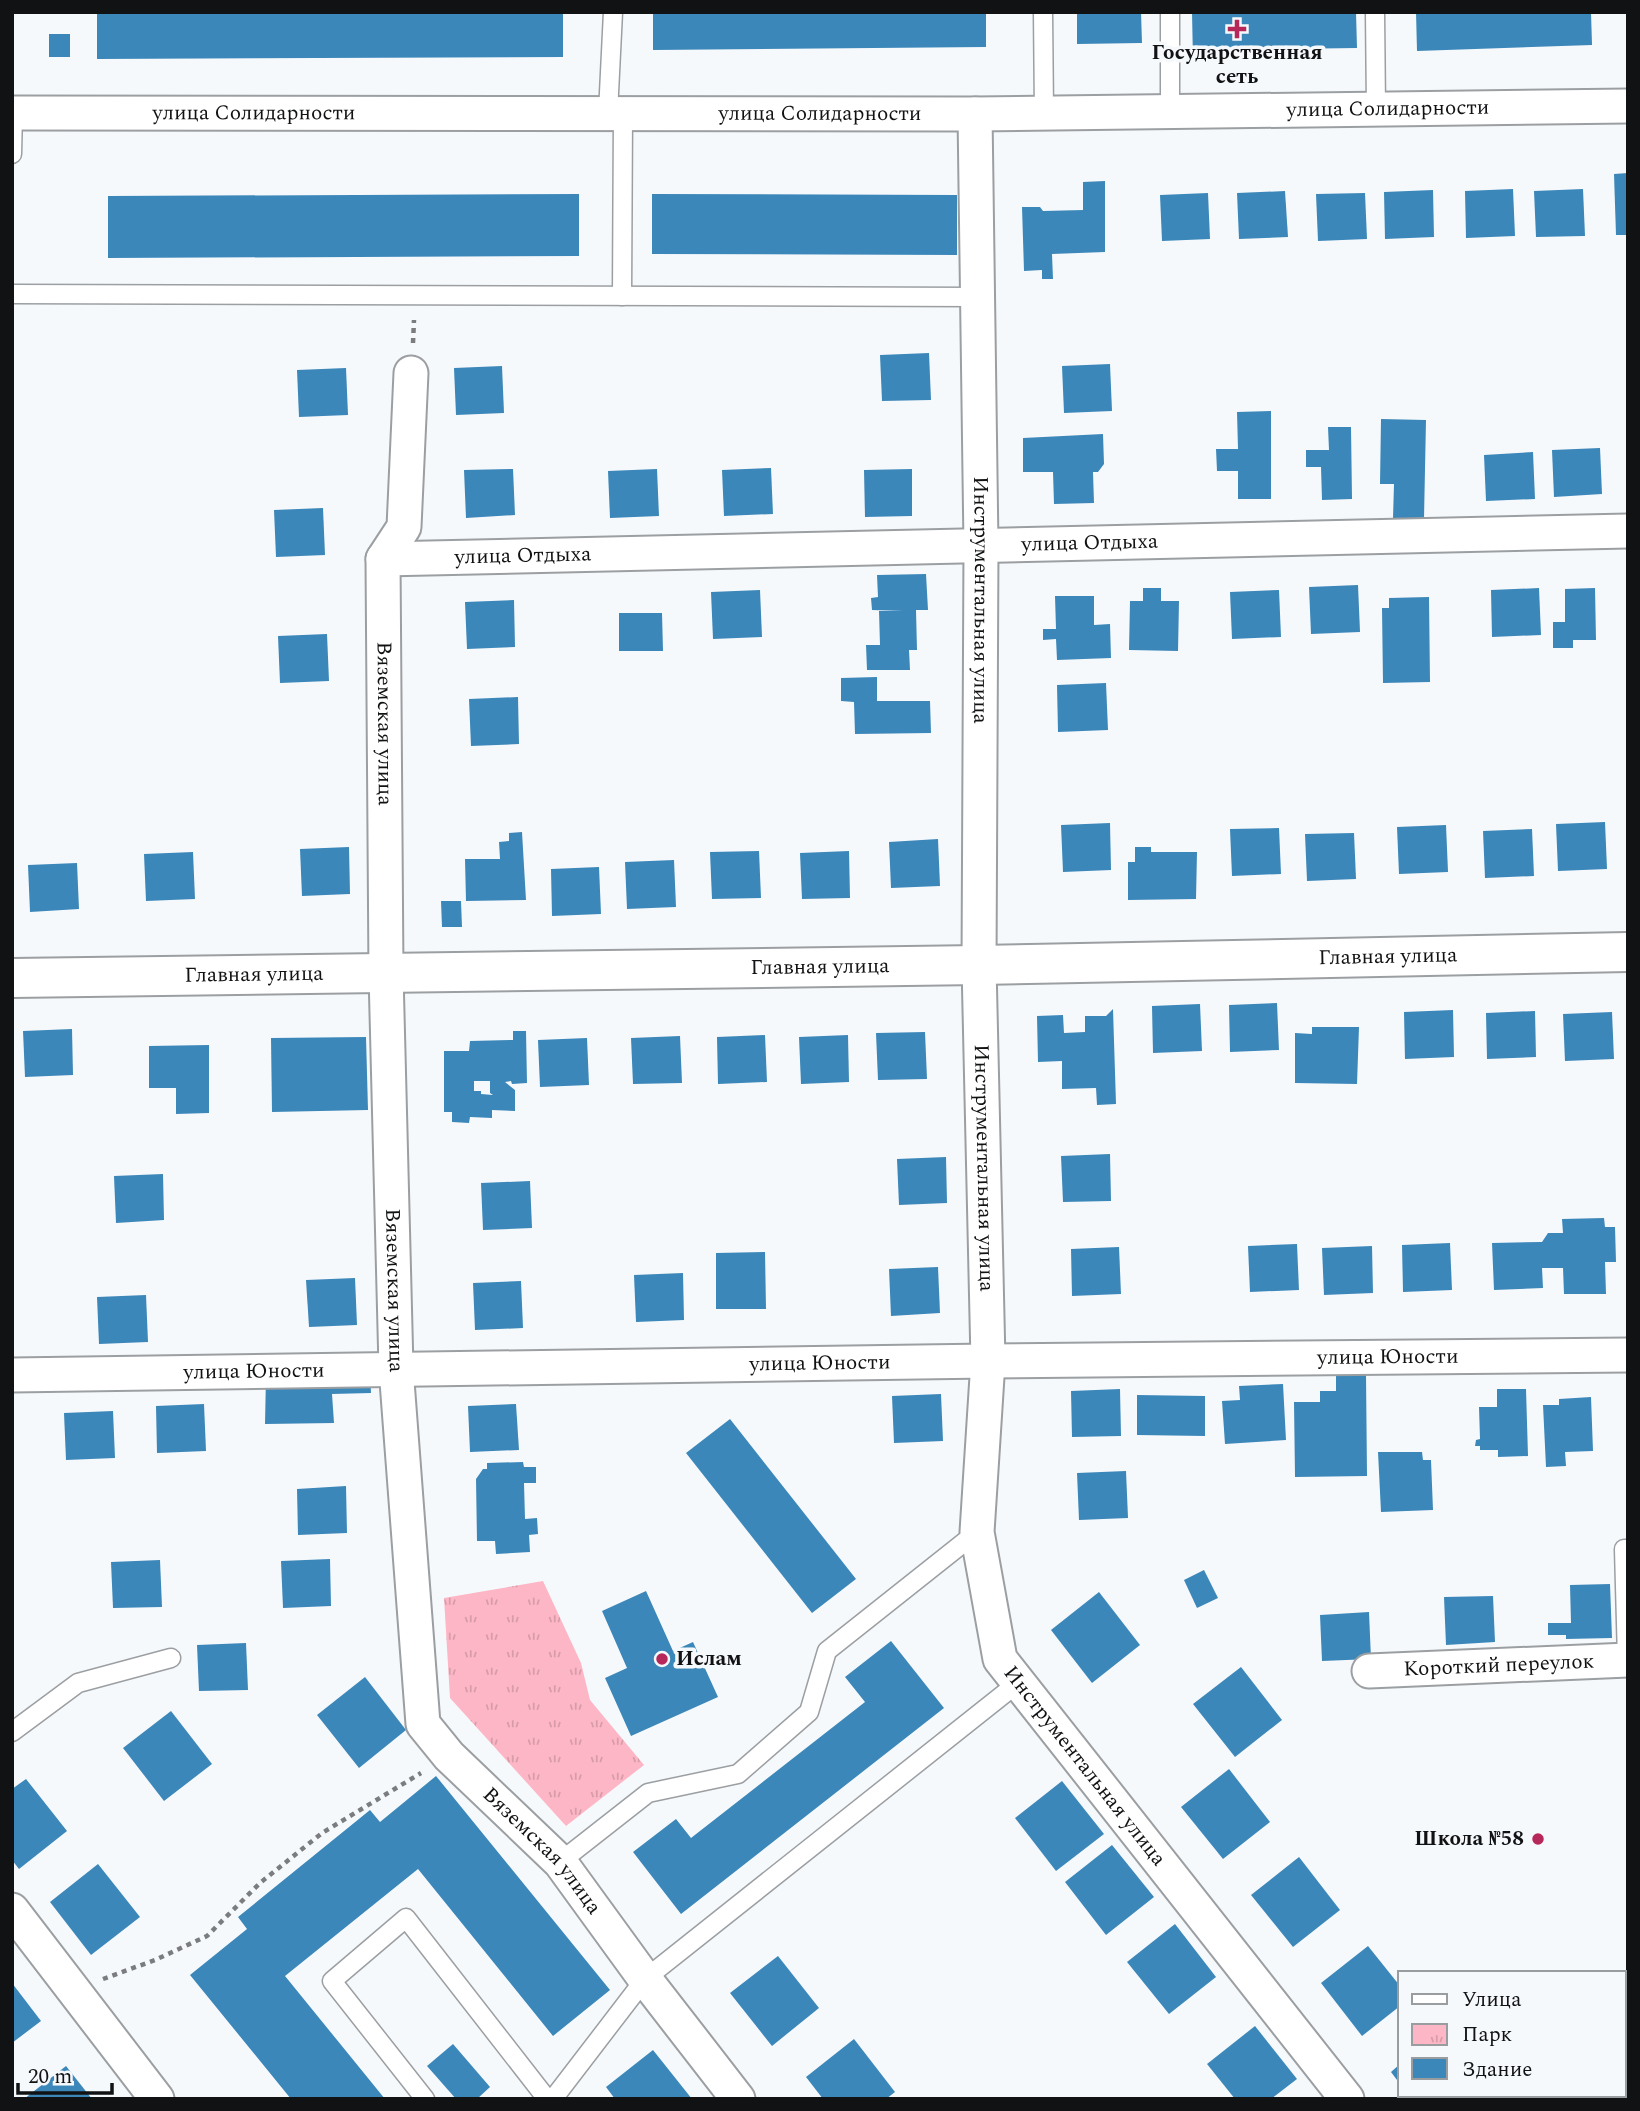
<svg xmlns="http://www.w3.org/2000/svg" width="1640" height="2111" viewBox="0 0 1640 2111" font-family="Spectral,serif">
  <style>
    .park { fill: url(#park-tufts) }
    .building { fill: #3c87b9; fill-rule: evenodd }
    .lines { fill: none; stroke-linecap: round; stroke-linejoin: round }
    .service-casing { stroke: #9c9fa2; stroke-width: 21 }
    .minor-casing { stroke: #9c9fa2; stroke-width: 37 }
    .tertiary-casing { stroke: #9c9fa2; stroke-width: 42 }
    .path { stroke: #7a7c7e; stroke-width: 4.5; stroke-dasharray: 5 5; stroke-linecap: butt }
    .service { stroke: #fff; stroke-width: 18 }
    .minor { stroke: #fff; stroke-width: 33 }
    .tertiary { stroke: #fff; stroke-width: 38 }
    .poi-dot { fill: #b7285a; stroke: #f6f9fc; stroke-width: 2.5 }
    .labels { text-anchor: middle; dominant-baseline: central; stroke-width: 7; stroke-linejoin: round; paint-order: stroke }
    .poi-label { font-size: 21px; font-weight: bold; fill: #111213; stroke: #f6f9fc }
    .street-label { font-size: 21px; fill: #111213; stroke: #f6f9fc }
  </style>
  <defs>
    <pattern id="park-tufts" width="24" height="20" patternUnits="userSpaceOnUse" patternTransform="scale(1.75)"><rect width="24" height="20" fill="#fdb6c5"/><path d="M3 7l-1-3M5 7V3M7 7l1-3M15 17l-1-3M17 17v-4M19 17l1-3" fill="none" stroke="#d89ba8"/></pattern>
  </defs>
  <rect width="100%" height="100%" fill="#f6f9fc"/>
  <path class="park" d="M543,1581L581,1663L590,1700L644,1765L566,1826L450,1698L444,1598Z"/>
  <g class="building">
    <path d="M97,12H563V57L97,59Z"/>
    <path d="M653,12H986V47L653,50Z"/>
    <path d="M1077,12H1141L1142,43L1077,44Z"/>
    <path d="M1192,12H1356L1357,48L1286,49L1278,59L1193,61Z"/>
    <path d="M1416,12H1591L1592,45L1417,51Z"/>
    <rect x="49" y="34" width="21" height="23"/>
    <path d="M1628,173V235H1616L1614,174Z"/>
    <path d="M1105,181V252L1052,254L1053,279H1042V270L1024,271L1022,207H1040L1043,211L1083,210V182Z"/>
    <path d="M1513,189L1515,236L1466,238L1465,191Z"/>
    <path d="M1583,189L1585,236L1536,237L1534,191Z"/>
    <path d="M1433,190L1434,237L1385,239L1384,192Z"/>
    <path d="M1285,191L1288,237L1239,239L1237,193Z"/>
    <path d="M1208,193L1210,239L1162,241L1160,195Z"/>
    <path d="M1365,193L1367,239L1318,241L1316,194Z"/>
    <path d="M579,194V256L108,258V196Z"/>
    <path d="M652,194L957,195V255L652,254Z"/>
    <path d="M929,353L931,400L882,401L880,355Z"/>
    <path d="M1110,364L1112,411L1064,413L1062,366Z"/>
    <path d="M502,366L504,413L456,415L454,368Z"/>
    <path d="M346,368L348,415L299,417L297,370Z"/>
    <path d="M1271,411V499H1238V471H1217L1216,449H1238L1237,412Z"/>
    <path d="M1381,419L1426,420L1424,519L1393,518L1394,484H1380Z"/>
    <path d="M1328,427H1351L1352,499L1322,500L1321,467H1306V450H1329Z"/>
    <path d="M1103,434L1104,464L1098,472H1093L1094,503L1054,504L1053,472H1023V438Z"/>
    <path d="M1600,448L1602,494L1554,497L1552,450Z"/>
    <path d="M1533,452L1535,499L1486,501L1484,455Z"/>
    <path d="M771,468L773,514L724,516L722,470Z"/>
    <path d="M513,469L515,515L466,518L464,470Z"/>
    <path d="M657,469L659,516L610,518L608,471Z"/>
    <path d="M912,469V516L865,517L864,470Z"/>
    <path d="M323,508L325,555L276,557L274,510Z"/>
    <path d="M926,574L928,610H916L917,650H909L910,670H867L866,645H880L879,611H903L872,610L871,598L878,597L877,575Z"/>
    <path d="M1358,585L1360,632L1311,634L1309,587Z"/>
    <path d="M1143,588H1161V601H1179L1178,651L1129,650L1130,601H1143Z"/>
    <path d="M1539,588L1541,635L1492,637L1491,590Z"/>
    <path d="M1595,588L1596,640H1573V648H1553V622H1565V589Z"/>
    <path d="M760,590L762,637L713,639L711,592Z"/>
    <path d="M1279,590L1281,637L1232,639L1230,592Z"/>
    <path d="M1055,596H1094V625L1110,624L1111,658L1057,660L1056,639L1043,640V629H1056Z"/>
    <path d="M1429,597L1430,682L1383,683L1382,608H1389V598Z"/>
    <path d="M514,600L515,647L467,649L465,602Z"/>
    <path d="M619,613H662L663,651H619Z"/>
    <path d="M327,634L329,681L280,683L278,636Z"/>
    <path d="M877,677V701H930L931,733L855,734L854,702L841,701V678Z"/>
    <path d="M1106,683L1108,730L1058,732L1057,685Z"/>
    <path d="M518,697L519,744L471,746L469,699Z"/>
    <path d="M1605,822L1607,869L1558,871L1556,824Z"/>
    <path d="M1110,823L1111,870L1063,872L1061,825Z"/>
    <path d="M1446,825L1448,872L1399,874L1397,827Z"/>
    <path d="M1279,828L1281,874L1232,876L1230,829Z"/>
    <path d="M1532,829L1534,876L1485,878L1483,831Z"/>
    <path d="M522,832L526,900L466,901L465,859H500L499,842L509,841V833Z"/>
    <path d="M1354,833L1356,879L1307,881L1305,834Z"/>
    <path d="M938,839L940,886L891,888L889,842Z"/>
    <path d="M349,847L350,894L302,896L300,849Z"/>
    <path d="M1135,847H1151V852H1197L1196,899L1128,900V862H1135Z"/>
    <path d="M759,851L761,898L712,899L710,852Z"/>
    <path d="M849,851L850,898L802,899L800,853Z"/>
    <path d="M193,852L195,899L146,901L144,854Z"/>
    <path d="M674,860L676,907L627,909L625,862Z"/>
    <path d="M77,863L79,909L30,912L28,865Z"/>
    <path d="M599,867L601,914L552,916L551,869Z"/>
    <path d="M441,901H461L462,927H442Z"/>
    <path d="M1277,1003L1279,1050L1230,1052L1229,1005Z"/>
    <path d="M1200,1004L1202,1051L1153,1053L1152,1006Z"/>
    <path d="M1113,1009L1116,1104L1097,1105L1096,1088L1062,1089V1061L1038,1062L1037,1016L1063,1015L1064,1033L1085,1032V1016H1106Z"/>
    <path d="M1453,1010L1454,1057L1405,1059L1404,1012Z"/>
    <path d="M1535,1011L1536,1057L1487,1059L1486,1013Z"/>
    <path d="M1612,1012L1614,1059L1565,1061L1563,1014Z"/>
    <path d="M1312,1027H1359L1357,1084L1295,1083V1033L1312,1034Z"/>
    <path d="M72,1029L73,1075L25,1077L23,1031Z"/>
    <path d="M513,1031H526L527,1083L512,1084L511,1081L505,1082L515,1090V1111L492,1110V1118L470,1117L469,1123L452,1122V1112H444V1051H469L470,1041L513,1040ZM474,1081H490V1093L493,1095L481,1094V1091H474Z"/>
    <path d="M925,1032L927,1079L878,1080L876,1033Z"/>
    <path d="M765,1035L767,1082L718,1084L717,1037Z"/>
    <path d="M848,1035L849,1082L801,1084L799,1037Z"/>
    <path d="M680,1036L682,1083L633,1084L631,1038Z"/>
    <path d="M366,1037L368,1110L272,1112L271,1038Z"/>
    <path d="M587,1038L589,1085L540,1087L538,1040Z"/>
    <path d="M209,1045V1113L176,1114V1088H149V1046Z"/>
    <path d="M1110,1154L1111,1201L1063,1202L1061,1156Z"/>
    <path d="M946,1157L947,1203L899,1205L897,1159Z"/>
    <path d="M163,1174L164,1220L116,1223L114,1176Z"/>
    <path d="M530,1181L532,1228L483,1230L481,1183Z"/>
    <path d="M1604,1218L1605,1227H1615L1616,1262H1605L1606,1294H1564L1563,1268H1542L1543,1288L1494,1290L1492,1243L1542,1242L1548,1233H1563L1562,1219Z"/>
    <path d="M1450,1243L1452,1290L1403,1292L1402,1245Z"/>
    <path d="M1297,1244L1299,1290L1250,1292L1248,1246Z"/>
    <path d="M1372,1246L1373,1293L1324,1295L1322,1248Z"/>
    <path d="M1119,1247L1121,1294L1072,1296L1071,1249Z"/>
    <path d="M765,1252L766,1309H716V1253Z"/>
    <path d="M938,1267L940,1313L891,1316L889,1269Z"/>
    <path d="M683,1273L684,1320L636,1322L634,1275Z"/>
    <path d="M355,1278L357,1325L309,1327L306,1280Z"/>
    <path d="M521,1281L523,1328L475,1330L473,1283Z"/>
    <path d="M146,1295L148,1342L99,1344L97,1297Z"/>
    <path d="M370,1371L371,1393L332,1394L334,1423L265,1424L266,1376Z"/>
    <path d="M1366,1374L1367,1476L1295,1477L1294,1402H1320V1391H1336V1375Z"/>
    <path d="M1283,1384L1286,1440L1225,1444L1222,1401L1240,1400L1239,1386Z"/>
    <path d="M1120,1389L1121,1436L1072,1437L1071,1391Z"/>
    <path d="M1497,1389H1526L1528,1456L1498,1457V1450H1480V1446H1475L1476,1440L1480,1439L1479,1407H1497Z"/>
    <path d="M941,1394L943,1441L894,1443L892,1396Z"/>
    <path d="M1137,1395L1205,1396V1436L1137,1435Z"/>
    <path d="M1591,1397L1593,1451L1565,1452L1566,1466L1546,1467L1543,1405H1559V1399Z"/>
    <path d="M204,1404L206,1451L157,1453L156,1406Z"/>
    <path d="M516,1404L519,1450L470,1452L468,1406Z"/>
    <path d="M113,1411L115,1458L66,1460L64,1413Z"/>
    <path d="M730,1419L856,1579L812,1613L686,1453Z"/>
    <path d="M1378,1452H1422L1423,1460H1431L1433,1510L1381,1512Z"/>
    <path d="M523,1462L524,1467H536V1483H524L525,1519L537,1518L538,1534L529,1535L530,1552L496,1554L495,1541H477L476,1479L483,1469H487V1463Z"/>
    <path d="M1126,1471L1128,1518L1079,1520L1077,1473Z"/>
    <path d="M346,1486L347,1533L298,1535L297,1489Z"/>
    <path d="M330,1559L331,1606L283,1608L281,1561Z"/>
    <path d="M160,1560L162,1607L113,1608L111,1562Z"/>
    <path d="M1204,1570L1218,1598L1197,1608L1184,1580Z"/>
    <path d="M1610,1584L1612,1638L1566,1639V1635H1548V1623H1571L1570,1585Z"/>
    <path d="M646,1591L673,1651L693,1642L718,1697L631,1736L605,1678L627,1668L602,1611Z"/>
    <path d="M1099,1592L1140,1645L1092,1683L1051,1630Z"/>
    <path d="M1493,1596L1495,1642L1446,1645L1444,1597Z"/>
    <path d="M1369,1612L1371,1659L1322,1661L1320,1615Z"/>
    <path d="M891,1641L944,1708L681,1914L633,1852L676,1819L691,1838L865,1702L845,1677Z"/>
    <path d="M246,1643L248,1690L199,1691L197,1645Z"/>
    <path d="M1241,1667L1282,1720L1235,1757L1193,1704Z"/>
    <path d="M365,1677L406,1730L359,1768L317,1715Z"/>
    <path d="M171,1711L212,1764L164,1801L123,1748Z"/>
    <path d="M1229,1769L1270,1822L1223,1859L1181,1807Z"/>
    <path d="M436,1776L610,1990L553,2036L418,1869L285,1976L385,2099H291L190,1975L247,1929L238,1917L370,1810L380,1822Z"/>
    <path d="M26,1779L67,1831L19,1869L12,1860V1789Z"/>
    <path d="M1062,1781L1104,1834L1056,1871L1015,1818Z"/>
    <path d="M1112,1845L1154,1897L1106,1935L1065,1882Z"/>
    <path d="M1299,1857L1340,1910L1293,1947L1251,1895Z"/>
    <path d="M98,1864L140,1917L91,1955L50,1902Z"/>
    <path d="M1175,1924L1216,1977L1169,2014L1127,1962Z"/>
    <path d="M1368,1946L1400,1986V2006L1362,2036L1321,1983Z"/>
    <path d="M778,1956L819,2008L772,2046L730,1993Z"/>
    <path d="M12,1983L41,2021L12,2043Z"/>
    <path d="M1255,2026L1297,2079L1271,2099H1235L1207,2064Z"/>
    <path d="M854,2039L895,2092L886,2099H823L806,2077Z"/>
    <path d="M453,2044L490,2087L477,2099H456L427,2066Z"/>
    <path d="M653,2050L692,2099H615L606,2087Z"/>
    <path d="M1400,2064V2084L1391,2072Z"/>
    <path d="M66,2066L92,2099H24Z"/>
    <path d="M1409,2095H1469L1464,2099H1412Z"/>
  </g>
  <g class="lines">
    <g class="service-casing">
      <g id="service">
        <path d="M1043,12L1044,113"/>
        <path d="M1170,12V111"/>
        <path d="M1375,12L1376,109"/>
        <path d="M608,113L613,12"/>
        <path d="M12,154L13,113"/>
        <path d="M12,294L977,297"/>
        <path d="M622,296L623,113"/>
        <path d="M1627,1660L1624,1549H1628"/>
        <path d="M12,1732L78,1683L171,1658"/>
        <path d="M560,1862L648,1793L738,1774L809,1712L827,1651L977,1532"/>
        <path d="M425,2099L332,1981L406,1918L547,2099"/>
        <path d="M553,2099L645,1979L1019,1682"/>
      </g>
    </g>
    <g class="minor-casing">
      <g id="minor">
        <path id="s1" d="M12,113L975,114L1628,106"/>
        <path id="s2" d="M975,114L981,546L979,965L988,1361L977,1532L1000,1659L1347,2099"/>
        <path id="s3" d="M411,373L404,527L383,559L386,974L396,1368L423,1724L449,1756L560,1862L645,1979L738,2099"/>
        <path id="s4" d="M383,559L1628,531"/>
        <path id="s5" d="M12,1375L988,1361L1628,1355"/>
        <path id="s6" d="M1369,1671L1628,1660"/>
        <path d="M12,1910L157,2099"/>
      </g>
    </g>
    <g class="tertiary-casing">
      <g id="tertiary">
        <path id="s7" d="M12,978L979,965L1628,952"/>
      </g>
    </g>
    <g class="path">
      <path d="M413,343L414,320"/>
      <path d="M103,1979L155,1960L207,1936L260,1883L322,1833L421,1773"/>
    </g>
    <use href="#service" class="service"/>
    <use href="#minor" class="minor"/>
    <use href="#tertiary" class="tertiary"/>
  </g>
  <g class="poi-dot">
    <path d="M1233.5 18.5h7v7h7v7h-7v7h-7v-7h-7v-7h7z"/>
    <circle cx="662" cy="1659" r="7"/>
    <circle cx="1538" cy="1839" r="7"/>
  </g>
  <g class="labels">
    <g class="poi-label">
      <text x="1237" y="53">Государственная<tspan x="1237" dy="24">сеть</tspan></text>
      <text x="676" y="1659" text-anchor="start">Ислам</text>
      <text x="1524" y="1839" text-anchor="end">Школа №58</text>
    </g>
    <g class="street-label">
      <text stroke="none"><textPath href="#s1" startOffset="1376">улица Солидарности</textPath></text>
      <text stroke="none"><textPath href="#s1" startOffset="242">улица Солидарности</textPath></text>
      <text stroke="none"><textPath href="#s1" startOffset="808">улица Солидарности</textPath></text>
      <text stroke="none"><textPath href="#s4" startOffset="707">улица Отдыха</textPath></text>
      <text stroke="none"><textPath href="#s4" startOffset="140">улица Отдыха</textPath></text>
      <text stroke="none"><textPath href="#s2" startOffset="486">Инструментальная улица</textPath></text>
      <text stroke="none"><textPath href="#s3" startOffset="357">Вяземская улица</textPath></text>
      <text stroke="none"><textPath href="#s7" startOffset="1376">Главная улица</textPath></text>
      <text stroke="none"><textPath href="#s7" startOffset="808">Главная улица</textPath></text>
      <text stroke="none"><textPath href="#s7" startOffset="242">Главная улица</textPath></text>
      <text stroke="none"><textPath href="#s2" startOffset="1054">Инструментальная улица</textPath></text>
      <text stroke="none"><textPath href="#s3" startOffset="924">Вяземская улица</textPath></text>
      <text stroke="none"><textPath href="#s5" startOffset="1376">улица Юности</textPath></text>
      <text stroke="none"><textPath href="#s5" startOffset="808">улица Юности</textPath></text>
      <text stroke="none"><textPath href="#s5" startOffset="242">улица Юности</textPath></text>
      <text stroke="none"><textPath href="#s6" startOffset="130">Короткий переулок</textPath></text>
      <text stroke="none"><textPath href="#s2" startOffset="1684">Инструментальная улица</textPath></text>
      <text stroke="none"><textPath href="#s3" startOffset="1533">Вяземская улица</textPath></text>
    </g>
  </g>
  <rect width="1640" height="2111" fill="none" stroke="#111213" stroke-width="28"/>
  <rect x="1398" y="1971" width="228" height="126" fill="#f6f9fc" stroke="#9a9d9f" stroke-width="2"/>
  <rect x="1412" y="1994" width="35" height="10" fill="#ffffff" stroke="#9a9d9f" stroke-width="2"/>
  <text x="1462" y="2006" font-size="21" fill="#111213">Улица</text>
  <rect x="1412" y="2024" width="35" height="21" fill="url(#park-tufts)" stroke="#9a9d9f" stroke-width="2"/>
  <text x="1462" y="2041" font-size="21" fill="#111213">Парк</text>
  <rect x="1412" y="2058" width="35" height="21" fill="#3c87b9" stroke="#9a9d9f" stroke-width="2"/>
  <text x="1462" y="2076" font-size="21" fill="#111213">Здание</text>
  <path d="M18 2083v10h94v-10" fill="none" stroke="#111213" stroke-width="3.5"/>
  <text x="28" y="2083" font-size="21" fill="#111213" stroke="#f6f9fc" stroke-width="5" paint-order="stroke">20 m</text>
</svg>
